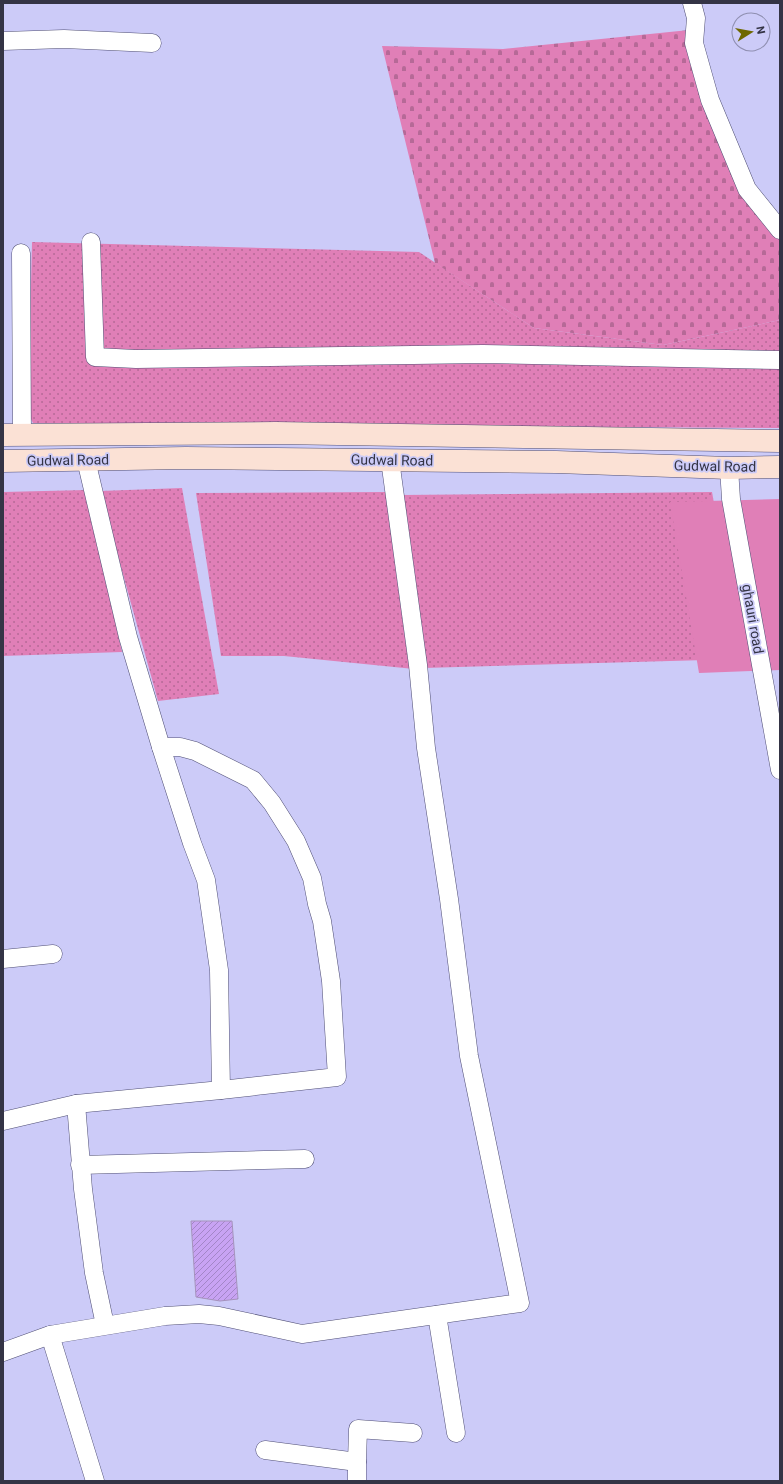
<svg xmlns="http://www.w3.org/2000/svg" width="783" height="1484" viewBox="0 0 783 1484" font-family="Roboto,sans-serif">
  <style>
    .grass { fill: url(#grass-dots) }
    .cemetery { fill: url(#cemetery-stones) }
    .green { fill: #e07fb7 }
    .building { fill: url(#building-hatch); stroke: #a593bc }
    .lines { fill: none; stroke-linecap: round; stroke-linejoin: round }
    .street-casing { stroke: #504f75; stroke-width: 19 }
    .secondary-casing { stroke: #504f75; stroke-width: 23 }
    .street { stroke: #fff; stroke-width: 18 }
    .secondary { stroke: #fbe1d5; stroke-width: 22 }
    .labels { text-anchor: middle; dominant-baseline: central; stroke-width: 3.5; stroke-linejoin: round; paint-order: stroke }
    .street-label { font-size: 14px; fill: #343445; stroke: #cccbf8 }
  </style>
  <defs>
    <pattern id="grass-dots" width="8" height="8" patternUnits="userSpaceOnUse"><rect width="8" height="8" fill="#e07fb7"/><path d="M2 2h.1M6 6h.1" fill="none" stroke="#b66997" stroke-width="1.8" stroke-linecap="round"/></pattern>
    <pattern id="cemetery-stones" width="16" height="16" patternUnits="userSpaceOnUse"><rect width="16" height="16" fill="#e07fb7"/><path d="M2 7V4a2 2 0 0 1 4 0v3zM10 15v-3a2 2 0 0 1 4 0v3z" fill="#b66997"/></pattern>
    <pattern id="building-hatch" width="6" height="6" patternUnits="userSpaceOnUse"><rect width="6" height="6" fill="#c8a3f3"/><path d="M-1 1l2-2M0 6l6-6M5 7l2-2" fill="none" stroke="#a386c7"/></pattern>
  </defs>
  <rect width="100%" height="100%" fill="#cccbf8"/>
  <g class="grass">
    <path d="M32,242L419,252L534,328L663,345L780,320V428L33,423L28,413Z"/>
    <path d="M182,488L219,694L158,701L100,491Z"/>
    <path d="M86,490L122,652L3,656V492Z"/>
    <path d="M389,492L414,669L284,656H221L196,493Z"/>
    <path d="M712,492L742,659L424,668L402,495Z"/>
  </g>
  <path class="cemetery" d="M689,30L749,192L780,230V320L663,345L534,328L435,263L382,46L503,49Z"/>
  <path class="green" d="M780,499V670L699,673L670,502Z"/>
  <path class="building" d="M191,1221H232L238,1299L220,1301L196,1297Z"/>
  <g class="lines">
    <g class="street-casing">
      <g id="street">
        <path d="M692,3L696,18L694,43L710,100L747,189L780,230"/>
        <path d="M3,41L64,39L152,43"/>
        <path d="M91,242L95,357L136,359L483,354L780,360"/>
        <path d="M21,253L22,435"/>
        <path d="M86,460L128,637L161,747L192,843L206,880L219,970L221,1090"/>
        <path d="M729,468L731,499L780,770"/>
        <path d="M3,959L53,954"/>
        <path d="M76,1104L83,1189L94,1273L105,1325"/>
        <path d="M3,1121L76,1104L221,1090L337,1077L331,981L322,921L317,904L312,878L296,841L272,803L253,780L195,751L180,747H161"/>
        <path d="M80,1165L305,1159"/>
        <path d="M437,1315L456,1433"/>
        <path d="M50,1335L95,1481"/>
        <path d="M3,1352L50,1335L165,1316L199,1314L219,1316L302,1334L520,1303L469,1056L449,899L426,748L418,665L390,460"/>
        <path d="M265,1450L357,1462V1481"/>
        <path d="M357,1462L358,1429L413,1433"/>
      </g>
    </g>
    <g class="secondary-casing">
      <g id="secondary">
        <path d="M3,435L276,433L780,441"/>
        <path d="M3,461L186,458L556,462L729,468L780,467"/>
      </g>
    </g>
    <use href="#street" class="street"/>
    <use href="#secondary" class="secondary"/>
  </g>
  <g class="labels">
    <g class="street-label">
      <text transform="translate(68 460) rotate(-1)">Gudwal Road</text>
      <text transform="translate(392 460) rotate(1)">Gudwal Road</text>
      <text transform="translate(715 466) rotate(1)">Gudwal Road</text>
      <text transform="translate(753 619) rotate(80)">ghauri road</text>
    </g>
  </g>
  <rect width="783" height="1484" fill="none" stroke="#343445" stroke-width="8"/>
  <g transform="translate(751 32) rotate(79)"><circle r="19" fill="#cccbf8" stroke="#8f8fb0"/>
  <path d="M0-3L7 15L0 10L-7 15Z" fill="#6e6800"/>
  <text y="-6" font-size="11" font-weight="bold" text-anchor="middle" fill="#343445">N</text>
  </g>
</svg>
